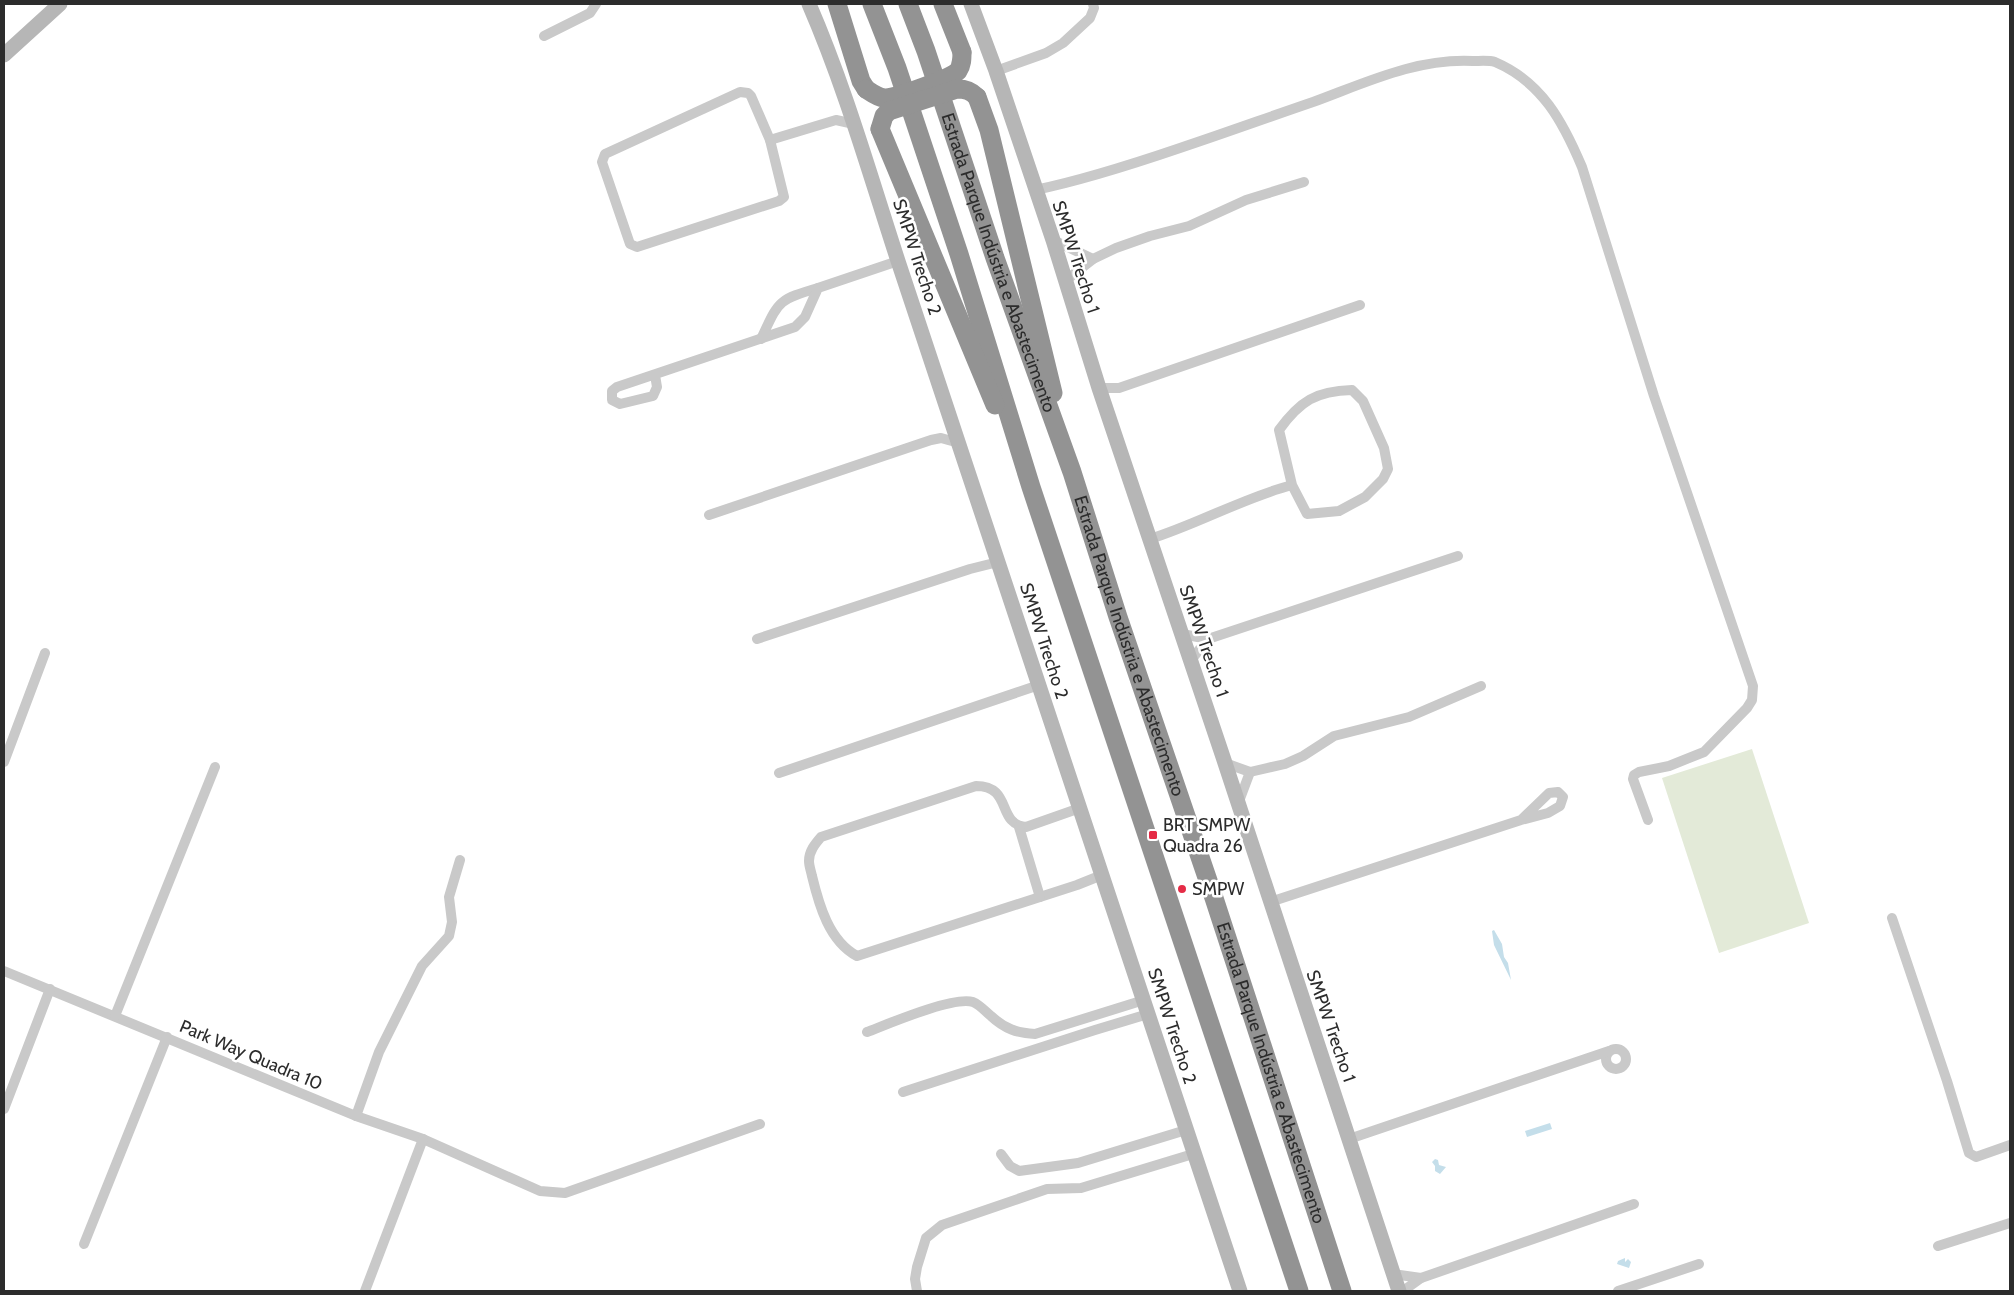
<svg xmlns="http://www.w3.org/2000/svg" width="2014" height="1295" viewBox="0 0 2014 1295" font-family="Cabin,sans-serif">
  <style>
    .green { fill: #e3ead8 }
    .water { fill: #c4deea }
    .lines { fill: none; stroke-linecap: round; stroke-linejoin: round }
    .street { stroke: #c9c9c9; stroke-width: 10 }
    .secondary { stroke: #b6b6b6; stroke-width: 15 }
    .highway { stroke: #939393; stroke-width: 19 }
    .highway-bridge { stroke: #939393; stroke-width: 19 }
    .poi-dot { fill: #e52b46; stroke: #fff; stroke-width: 2 }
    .labels { text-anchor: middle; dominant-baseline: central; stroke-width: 5; stroke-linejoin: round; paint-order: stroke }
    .street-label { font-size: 18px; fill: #2c2c2c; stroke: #fff }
    .poi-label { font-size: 18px; fill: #2c2c2c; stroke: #fff; text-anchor: start }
  </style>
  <rect width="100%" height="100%" fill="#fff"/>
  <path class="green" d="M1752,749L1809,923L1719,953L1662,778Z"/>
  <g class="water">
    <path d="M1494,930L1502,944L1504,957L1508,963L1511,980L1494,945L1492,931Z"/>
    <path d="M1550,1123L1552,1129L1527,1137L1525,1131Z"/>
    <path d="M1435,1159L1438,1160L1439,1165L1446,1167L1440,1174L1435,1171V1166L1432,1162Z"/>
    <path d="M1625,1258V1262L1628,1259L1631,1262L1629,1268L1617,1264L1618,1261Z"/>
  </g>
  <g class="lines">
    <g class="street">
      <path d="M544,36L590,13L596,4"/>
      <path d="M996,71L1046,53L1063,43L1090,18L1094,8L1093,4"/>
      <path d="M740,92L748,93L751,96L770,140L784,197L779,201L637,247L630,244L602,162L605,154Z"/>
      <path d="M770,140L836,120L854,124"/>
      <path d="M1035,190C1084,180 1133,164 1180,148C1225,133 1269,117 1313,102C1365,83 1416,58 1473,61C1480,61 1489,60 1495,62C1542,82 1563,122 1582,167L1654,396L1753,686L1752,700L1747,708L1704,752L1669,766L1639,772L1634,775L1633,779L1648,820"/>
      <path d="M1053,240L1093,259"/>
      <path d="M1065,281L1093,259L1116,248L1150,236L1189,226L1246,200L1304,182"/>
      <path d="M761,339C779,301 777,300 818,288"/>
      <path d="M655,375L657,387L653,396L620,404L612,400V391L617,387L795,327L805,317L818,288L898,261"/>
      <path d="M1099,388H1119L1360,305"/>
      <path d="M709,515L931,440L941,438L959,443"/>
      <path d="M1150,539C1198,524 1243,498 1292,485L1307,514L1339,511L1365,497L1383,479L1388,469L1384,448L1363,401L1352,390C1316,391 1300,401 1279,430L1292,485"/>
      <path d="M1182,634L1208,639L1458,556"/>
      <path d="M757,639L970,569L998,562"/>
      <path d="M1191,660L1208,639"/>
      <path d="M4,762L45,653"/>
      <path d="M1225,763L1250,772L1285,764L1303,756L1334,736L1409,717L1481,686"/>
      <path d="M779,773L1039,685"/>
      <path d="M1238,804L1250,772"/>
      <path d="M1080,808L1026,827C996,824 1013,786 976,786L821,837C815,844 809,851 809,861C809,866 811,871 812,876C819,905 829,941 857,956L1077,885L1102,875"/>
      <path d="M1019,827L1040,897"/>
      <path d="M1270,902L1521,820L1548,813L1560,806L1563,797L1558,792L1549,793L1521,820"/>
      <path d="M1892,918L1947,1081L1969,1153L1976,1157L2010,1145"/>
      <path d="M4,971L356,1116L423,1139L540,1191L565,1193L760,1124"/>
      <path d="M115,1016L215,767"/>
      <path d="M867,1032C888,1024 953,996 973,1002C980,1005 985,1011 991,1016C1005,1029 1017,1033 1035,1034L1144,1000"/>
      <circle cx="1616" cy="1059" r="10"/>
      <path d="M903,1092L1095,1030L1148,1014"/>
      <path d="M4,1109L50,989"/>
      <path d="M356,1116L379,1052L422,966L449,936L452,922L449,897L460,860"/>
      <path d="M1349,1139L1609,1051"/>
      <path d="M1001,1154L1010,1166L1019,1171L1078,1163L1186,1130"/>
      <path d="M84,1244L167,1037"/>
      <path d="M1938,1246L2010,1223"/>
      <path d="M1393,1274L1421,1278"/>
      <path d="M365,1291L423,1139"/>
      <path d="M917,1291L915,1279L917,1267L926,1238L942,1225L1047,1189L1081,1188L1193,1154"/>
      <path d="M1403,1291L1421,1278L1634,1204"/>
      <path d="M1618,1291L1699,1264"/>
    </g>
    <g class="secondary">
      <path d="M809,4C845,87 870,175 898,261L1240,1291"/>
      <path d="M971,4L996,71L1053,240L1099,388L1225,763L1399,1291"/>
      <path d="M4,55L60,4"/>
    </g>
    <g class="highway">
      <path d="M837,4L861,81L866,89"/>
      <path d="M872,4L897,68L959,254L1031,487L1299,1291"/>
      <path id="s1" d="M908,4L926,51L995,258L1072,472L1118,617L1214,898L1342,1291"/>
      <path d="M943,4L962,52"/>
      <path d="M977,97L989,130L1053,393"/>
      <path d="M880,129L995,405"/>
    </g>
    <g class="highway-bridge">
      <path d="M866,89C872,93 877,97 884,98C894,99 951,78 958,71C962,65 962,59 962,52"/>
      <path d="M880,129L884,116L889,111L957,89C966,89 971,91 977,97"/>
    </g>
  </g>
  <g class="poi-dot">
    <rect x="1148" y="830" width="10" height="10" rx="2.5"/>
    <circle cx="1182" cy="889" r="5"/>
  </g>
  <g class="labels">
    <g class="street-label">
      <text transform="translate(917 257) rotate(72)">SMPW Trecho 2</text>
      <text transform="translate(1076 257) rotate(72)">SMPW Trecho 1</text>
      <text stroke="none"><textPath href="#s1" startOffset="274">Estrada Parque Indústria e Abastecimento</textPath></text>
      <text transform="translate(1044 641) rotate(72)">SMPW Trecho 2</text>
      <text transform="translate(1204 641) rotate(71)">SMPW Trecho 1</text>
      <text stroke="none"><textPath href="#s1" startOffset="679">Estrada Parque Indústria e Abastecimento</textPath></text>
      <text transform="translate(1172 1026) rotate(72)">SMPW Trecho 2</text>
      <text transform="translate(1331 1026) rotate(71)">SMPW Trecho 1</text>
      <text transform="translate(251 1055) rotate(23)">Park Way Quadra 10</text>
      <text stroke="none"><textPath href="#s1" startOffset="1129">Estrada Parque Indústria e Abastecimento</textPath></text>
    </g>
    <g class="poi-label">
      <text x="1163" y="825">BRT SMPW<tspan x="1163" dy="21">Quadra 26</tspan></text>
      <text x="1192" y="889">SMPW</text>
    </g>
  </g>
  <rect width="2014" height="1295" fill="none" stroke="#2c2c2c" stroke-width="10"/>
</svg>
